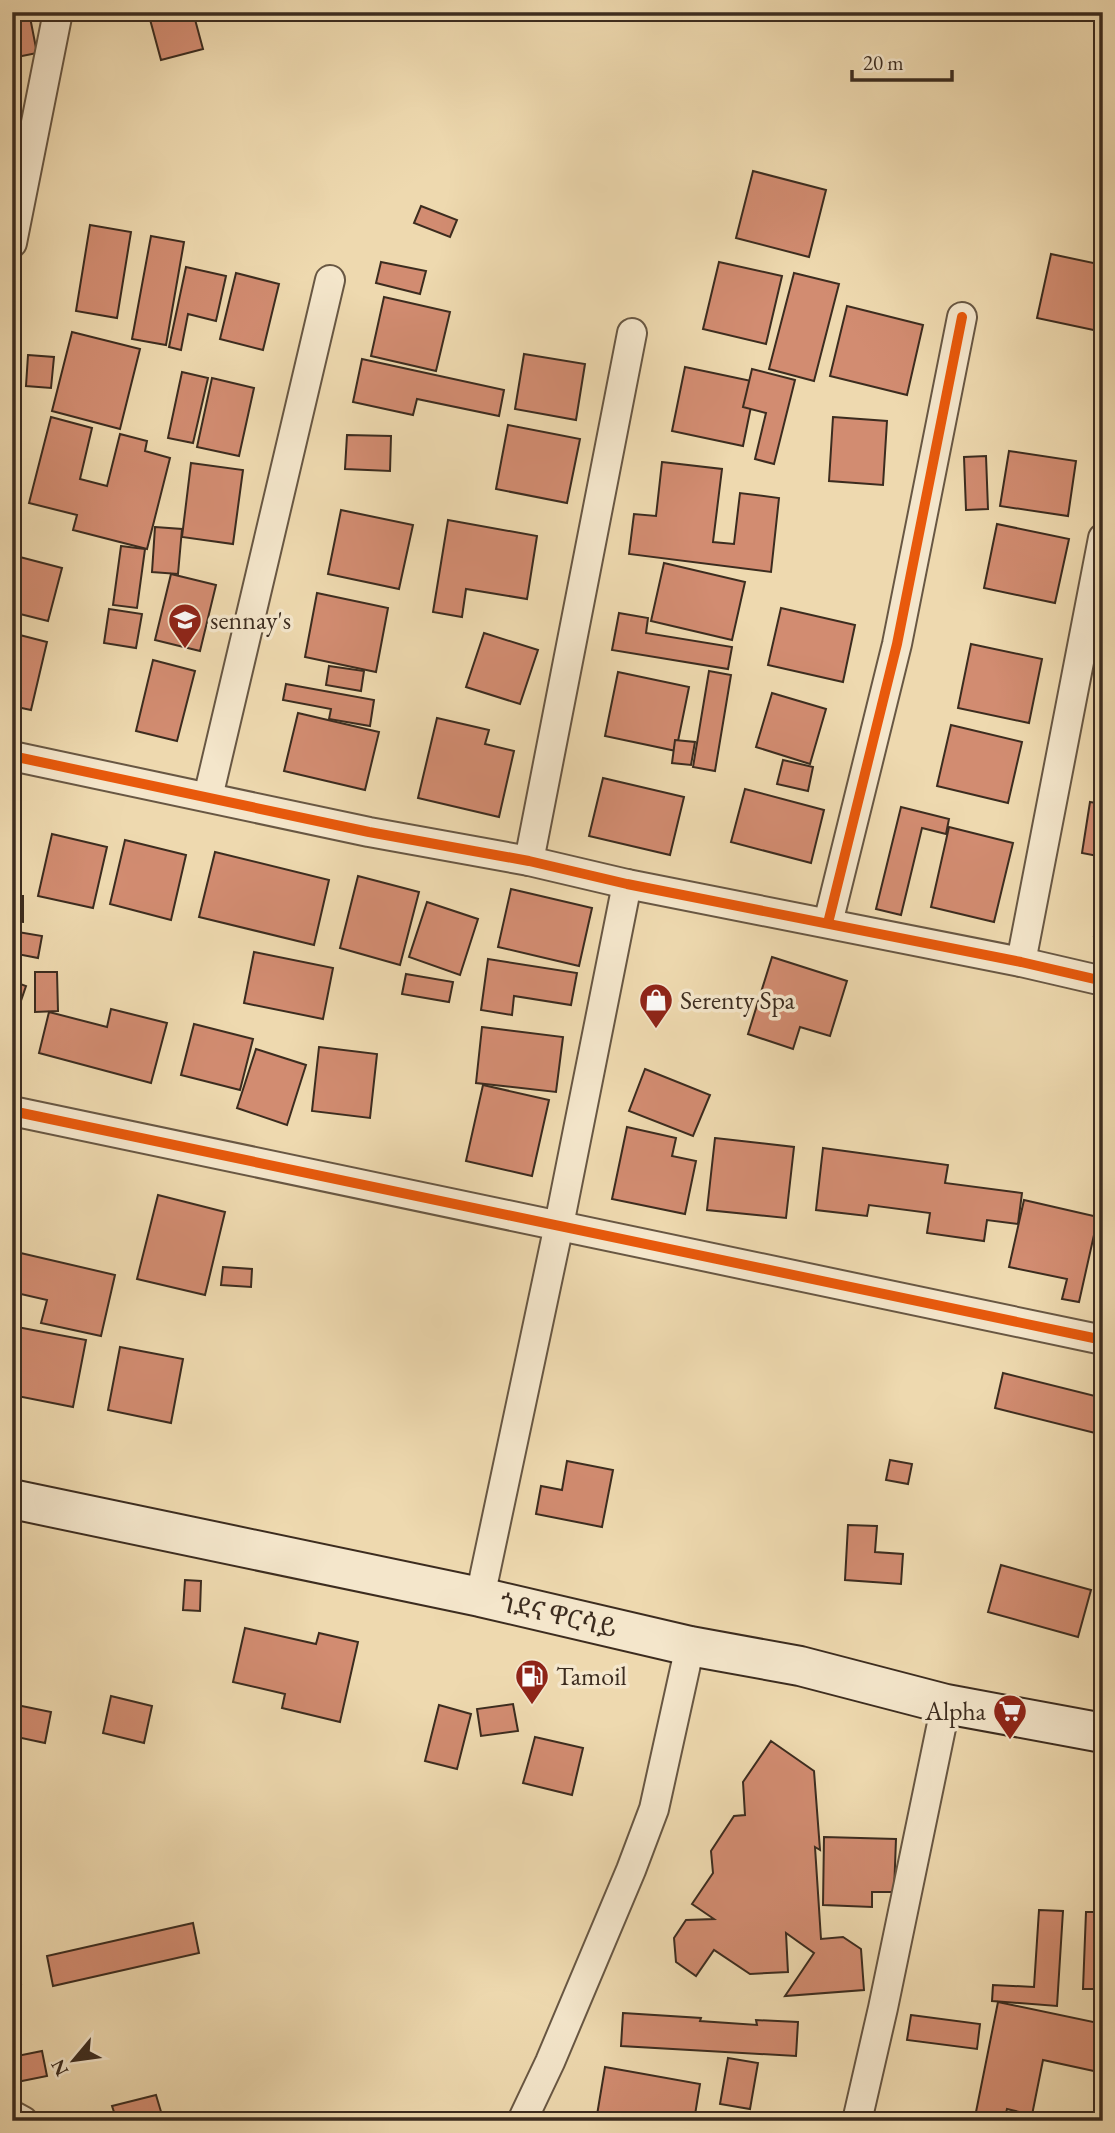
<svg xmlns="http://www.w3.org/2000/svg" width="1115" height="2133" viewBox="0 0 1115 2133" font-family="'EB Garamond','Noto Serif Ethiopic',serif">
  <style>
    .building { fill: #d28c71; stroke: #3c2c1f; stroke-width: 2 }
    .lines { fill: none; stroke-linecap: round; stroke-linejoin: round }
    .street-casing { stroke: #685743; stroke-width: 32 }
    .secondary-casing { stroke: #3c2c1f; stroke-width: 42 }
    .street { stroke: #f4e6cb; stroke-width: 28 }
    .secondary { stroke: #f4e6cb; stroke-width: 38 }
    .cycleway-casing { stroke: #f4e6cb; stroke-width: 15 }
    .cycleway { stroke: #e8590c; stroke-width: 10 }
    .labels { text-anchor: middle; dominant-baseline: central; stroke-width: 7; stroke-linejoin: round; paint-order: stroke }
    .poi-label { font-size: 26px; fill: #3c2c1f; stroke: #f4e6cb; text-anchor: start }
    .street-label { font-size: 26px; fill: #3c2c1f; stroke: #f4e6cb }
  </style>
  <rect width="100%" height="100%" fill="#eed9af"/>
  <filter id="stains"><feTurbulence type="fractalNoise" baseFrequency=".00286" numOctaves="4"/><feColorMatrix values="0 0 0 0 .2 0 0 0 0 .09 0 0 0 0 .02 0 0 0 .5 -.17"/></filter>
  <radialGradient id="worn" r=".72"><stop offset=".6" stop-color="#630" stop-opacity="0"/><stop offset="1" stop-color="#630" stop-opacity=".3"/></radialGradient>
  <g class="building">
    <path d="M12,12H29L37,53L12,58Z"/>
    <path d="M148,12H193L203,49L161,60Z"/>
    <path d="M753,171L826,190L809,257L736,238Z"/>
    <path d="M421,206L457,220L450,237L414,223Z"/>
    <path d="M90,225L131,232L117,318L76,311Z"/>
    <path d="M151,236L184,242L166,345L132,339Z"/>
    <path d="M1051,254L1103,265V332L1037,318Z"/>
    <path d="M381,262L426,271L420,294L376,283Z"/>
    <path d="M719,262L782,276L766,344L703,329Z"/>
    <path d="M186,267L226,276L216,321L188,314L181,350L169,347Z"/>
    <path d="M236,273L279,284L263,350L220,339Z"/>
    <path d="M794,273L839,284L814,381L769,369Z"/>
    <path d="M384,297L450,312L436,371L371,356Z"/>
    <path d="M847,306L923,325L907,395L830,376Z"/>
    <path d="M72,332L140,349L120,429L52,411Z"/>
    <path d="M524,354L585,364L576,420L515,409Z"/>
    <path d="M28,355L54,357L51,388L26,386Z"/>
    <path d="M362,359L504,390L499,416L417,399L413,415L353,402Z"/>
    <path d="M685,367L756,382L743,446L672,431Z"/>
    <path d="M752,369L795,380L774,464L755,459L766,413L743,407Z"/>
    <path d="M182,372L208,378L193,443L168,438Z"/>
    <path d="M212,378L254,388L239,456L197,447Z"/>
    <path d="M51,417L92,428L80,479L107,486L120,434L147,441L145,451L170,458L147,549L73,530L77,515L29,503Z"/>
    <path d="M833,417L887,421L883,485L829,481Z"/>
    <path d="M508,425L580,439L567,503L496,489Z"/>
    <path d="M347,435L391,436L390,471L345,469Z"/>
    <path d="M1009,451L1076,461L1068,516L1000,506Z"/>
    <path d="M986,456L988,509L966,510L964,457Z"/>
    <path d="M662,462L722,469L713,542L734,544L740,493L779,498L771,572L629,554L634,514L656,516Z"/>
    <path d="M191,463L243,470L233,544L182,537Z"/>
    <path d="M341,510L413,525L399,589L328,574Z"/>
    <path d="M448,520L537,536L527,599L466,589L462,617L433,612Z"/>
    <path d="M997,524L1069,539L1055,603L984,588Z"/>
    <path d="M155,527L182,529L178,574L152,572Z"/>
    <path d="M121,546L145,549L137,608L113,605Z"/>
    <path d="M16,556L62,568L48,621L12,612V572Z"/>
    <path d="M664,563L745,582L732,640L651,621Z"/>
    <path d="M171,574L216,585L200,651L155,640Z"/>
    <path d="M317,593L388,608L376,672L305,657Z"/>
    <path d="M781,608L855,625L843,682L768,665Z"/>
    <path d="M109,609L142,614L136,648L104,643Z"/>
    <path d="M619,613L648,618L646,633L732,647L728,669L612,650Z"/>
    <path d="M12,633L47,642L31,710L12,706Z"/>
    <path d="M484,633L538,650L520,704L466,687Z"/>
    <path d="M971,644L1042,659L1029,723L958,708Z"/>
    <path d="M153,660L195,671L177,741L136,731Z"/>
    <path d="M329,666L364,671L361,691L326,685Z"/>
    <path d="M709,671L731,675L715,771L693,767Z"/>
    <path d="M618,672L689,687L676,751L605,736Z"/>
    <path d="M286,684L374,700L370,726L329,719L331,709L283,700Z"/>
    <path d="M772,693L826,709L810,764L756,747Z"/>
    <path d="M298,713L379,732L365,790L284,771Z"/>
    <path d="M437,718L489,730L485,744L514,751L499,817L418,798Z"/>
    <path d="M951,725L1022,742L1008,803L937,786Z"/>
    <path d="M675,740L695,742L691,765L672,763Z"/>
    <path d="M783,760L813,767L808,791L777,784Z"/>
    <path d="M603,778L684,797L670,855L589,836Z"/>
    <path d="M745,789L824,810L811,863L731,842Z"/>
    <path d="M12,800H19L18,864H12Z"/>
    <path d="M1090,802L1103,804V857L1082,853Z"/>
    <path d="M901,807L949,819L946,834L922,828L901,915L876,909Z"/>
    <path d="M949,827L1013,843L994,922L931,907Z"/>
    <path d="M52,834L107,847L93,908L38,896Z"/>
    <path d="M125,840L186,855L171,920L110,904Z"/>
    <path d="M215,852L329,880L314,945L199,917Z"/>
    <path d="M358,876L419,892L400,965L340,948Z"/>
    <path d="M511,889L592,908L579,966L498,947Z"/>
    <path d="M1103,894V938L1094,936Z"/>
    <path d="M12,896H23V922L12,921Z"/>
    <path d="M427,902L478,919L460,975L409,957Z"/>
    <path d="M12,931L42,936L38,958L12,953Z"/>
    <path d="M254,952L333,968L323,1019L244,1003Z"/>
    <path d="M772,957L847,981L830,1036L800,1027L793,1049L748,1034Z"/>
    <path d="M488,959L577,973L571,1005L514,996L512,1015L481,1010Z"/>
    <path d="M35,972H57L58,1011L35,1012Z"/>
    <path d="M406,974L453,982L449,1002L402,994Z"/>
    <path d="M12,981L26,986L12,1027Z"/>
    <path d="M111,1009L167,1023L151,1083L39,1053L49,1012L107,1027Z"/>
    <path d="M194,1024L253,1039L240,1090L181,1075Z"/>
    <path d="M482,1027L563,1037L556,1092L476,1083Z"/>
    <path d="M319,1047L377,1054L370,1118L312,1111Z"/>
    <path d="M256,1049L306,1065L287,1125L237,1108Z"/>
    <path d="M645,1069L710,1095L693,1136L629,1111Z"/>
    <path d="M483,1085L549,1100L532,1176L466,1161Z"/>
    <path d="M627,1127L676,1138L672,1156L696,1161L685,1214L612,1199Z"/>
    <path d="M715,1138L794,1147L786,1218L707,1210Z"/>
    <path d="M823,1148L948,1165L945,1183L1022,1193L1018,1224L987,1220L984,1241L927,1233L930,1213L869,1205L867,1216L816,1210Z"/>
    <path d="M158,1195L225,1212L205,1295L137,1279Z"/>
    <path d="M1024,1200L1098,1217L1079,1302L1062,1299L1067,1279L1009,1267Z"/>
    <path d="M12,1251L115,1275L101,1336L41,1323L47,1300L12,1292Z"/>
    <path d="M223,1267L252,1269L251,1287L221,1285Z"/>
    <path d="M12,1326L86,1340L73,1407L12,1395Z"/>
    <path d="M120,1347L183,1359L171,1423L108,1410Z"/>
    <path d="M1003,1373L1103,1398V1435L995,1408Z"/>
    <path d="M890,1460L912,1464L908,1484L886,1480Z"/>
    <path d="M567,1461L613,1470L602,1527L536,1514L541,1486L562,1490Z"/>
    <path d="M848,1525L877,1526L875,1552L903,1554L901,1584L845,1580Z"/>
    <path d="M1001,1565L1091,1590L1078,1637L988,1612Z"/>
    <path d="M185,1580L201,1581L200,1611L183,1610Z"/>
    <path d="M245,1628L316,1644L319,1633L358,1642L340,1722L282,1708L285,1694L233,1682Z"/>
    <path d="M111,1696L152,1706L144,1743L103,1733Z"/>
    <path d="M12,1704L51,1712L45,1743L12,1736Z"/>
    <path d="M513,1704L518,1731L481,1736L477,1709Z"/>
    <path d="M439,1705L471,1714L457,1769L425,1761Z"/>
    <path d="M535,1737L583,1748L572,1795L523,1783Z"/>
    <path d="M771,1741L814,1771L820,1850L815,1847L821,1939L843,1937L861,1949L864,1990L785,1996L814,1953L786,1933L788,1972L750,1974L714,1950L696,1976L676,1962L674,1938L686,1920L714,1919L692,1904L713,1873L711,1851L734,1816L745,1815L743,1782Z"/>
    <path d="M824,1837L896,1839L894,1892H872V1907L823,1905Z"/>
    <path d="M1039,1910L1063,1911L1057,2006L992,2001L993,1985L1034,1987Z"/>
    <path d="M1086,1912H1103V1989H1083Z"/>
    <path d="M193,1923L199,1953L53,1986L47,1956Z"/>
    <path d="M12,1958H17L21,1984L12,1985Z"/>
    <path d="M998,2002L1103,2024V2073L1043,2060L1032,2115L1007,2109L1004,2121L975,2117Z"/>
    <path d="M623,2013L701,2018L700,2021L757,2025L756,2020L798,2022L796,2056L621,2046Z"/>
    <path d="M911,2015L980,2024L977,2049L907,2040Z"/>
    <path d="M42,2051L47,2076L12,2083V2057Z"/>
    <path d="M728,2058L758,2063L750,2109L720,2104Z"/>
    <path d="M605,2067L700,2084L694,2121H596Z"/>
    <path d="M156,2095L162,2115L140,2121H117L112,2106Z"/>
    <path d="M893,2117L924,2121H893Z"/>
  </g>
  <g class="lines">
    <g class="street-casing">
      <g id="street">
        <path d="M12,243L58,12"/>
        <path d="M12,756L369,832L529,861L627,884L1021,962L1103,981"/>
        <path d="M208,797L330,280"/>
        <path d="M529,861L632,333"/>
        <path d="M828,923L897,644L962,317"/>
        <path d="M1021,962L1103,538"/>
        <path d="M12,1111L1103,1340"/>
        <path d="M480,1597L559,1225L627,884"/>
        <path d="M12,2115L23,2121"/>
        <path d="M522,2121L550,2062L631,1870L654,1809L690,1646"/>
        <path d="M857,2121L883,2008L946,1704"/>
      </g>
    </g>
    <g class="secondary-casing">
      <path id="secondary" d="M12,1499L480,1597L690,1646L800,1666L946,1704L1103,1733"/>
    </g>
    <use href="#street" class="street"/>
    <use href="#secondary" class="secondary"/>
    <g class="cycleway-casing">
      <g id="cycleway">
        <path d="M12,756L369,832L529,861L627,884L1021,962L1103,981"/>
        <path d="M828,923L897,644L962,317"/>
        <path d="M12,1111L1103,1340"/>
      </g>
    </g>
    <use href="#cycleway" class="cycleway"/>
  </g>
  <defs>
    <g id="school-pin" transform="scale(1.75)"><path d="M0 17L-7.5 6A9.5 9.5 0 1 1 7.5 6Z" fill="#8f2418" stroke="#f4e6cb"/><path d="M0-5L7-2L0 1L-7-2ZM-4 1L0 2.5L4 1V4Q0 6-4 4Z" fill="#fff"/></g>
    <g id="shop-pin" transform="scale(1.75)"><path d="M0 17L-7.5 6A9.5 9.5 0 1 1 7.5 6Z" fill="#8f2418" stroke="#f4e6cb"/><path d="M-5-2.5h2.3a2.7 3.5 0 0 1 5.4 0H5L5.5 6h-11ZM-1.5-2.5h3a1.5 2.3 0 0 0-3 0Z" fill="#fff"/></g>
    <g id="fuel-pin" transform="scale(1.75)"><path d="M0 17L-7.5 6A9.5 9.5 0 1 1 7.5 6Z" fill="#8f2418" stroke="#f4e6cb"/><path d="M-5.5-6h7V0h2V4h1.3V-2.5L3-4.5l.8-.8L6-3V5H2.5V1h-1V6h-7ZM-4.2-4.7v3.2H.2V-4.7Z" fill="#fff"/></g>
    <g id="supermarket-pin" transform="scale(1.75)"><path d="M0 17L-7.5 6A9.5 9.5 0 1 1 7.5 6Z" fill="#8f2418" stroke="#f4e6cb"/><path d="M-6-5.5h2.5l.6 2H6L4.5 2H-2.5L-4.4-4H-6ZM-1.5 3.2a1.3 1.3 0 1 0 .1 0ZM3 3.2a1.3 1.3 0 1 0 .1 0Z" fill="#fff"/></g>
  </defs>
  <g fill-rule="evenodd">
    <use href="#school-pin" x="185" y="620"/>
    <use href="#shop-pin" x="656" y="1000"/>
    <use href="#fuel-pin" x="532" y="1676"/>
    <use href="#supermarket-pin" x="1010" y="1711"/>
  </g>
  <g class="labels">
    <g class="poi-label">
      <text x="210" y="620">sennay's</text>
      <text x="680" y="1000">Serenty Spa</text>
      <text x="556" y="1676">Tamoil</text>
      <text x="986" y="1711" text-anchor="end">Alpha</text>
    </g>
    <g class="street-label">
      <text transform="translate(558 1615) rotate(13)">ጎደና ዋርሳይ</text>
    </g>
  </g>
  <rect width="1115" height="2133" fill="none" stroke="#eed9af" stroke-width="42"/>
  <rect x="14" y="14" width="1087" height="2105" fill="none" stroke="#3c2c1f" stroke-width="3.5"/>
  <rect x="21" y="21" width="1073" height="2091" fill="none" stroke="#3c2c1f" stroke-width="2"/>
  <g transform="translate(74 2060) rotate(241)" stroke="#f4e6cb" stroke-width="5" paint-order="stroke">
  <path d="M0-5L12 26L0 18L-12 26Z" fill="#3c2c1f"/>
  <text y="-10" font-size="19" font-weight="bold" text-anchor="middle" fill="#3c2c1f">N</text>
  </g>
  <path d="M852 70v10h100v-10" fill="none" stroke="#3c2c1f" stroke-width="3.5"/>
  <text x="863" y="70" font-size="21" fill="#3c2c1f" stroke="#f4e6cb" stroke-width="5" paint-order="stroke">20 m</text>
  <rect width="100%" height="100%" filter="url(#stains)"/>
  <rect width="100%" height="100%" fill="url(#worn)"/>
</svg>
